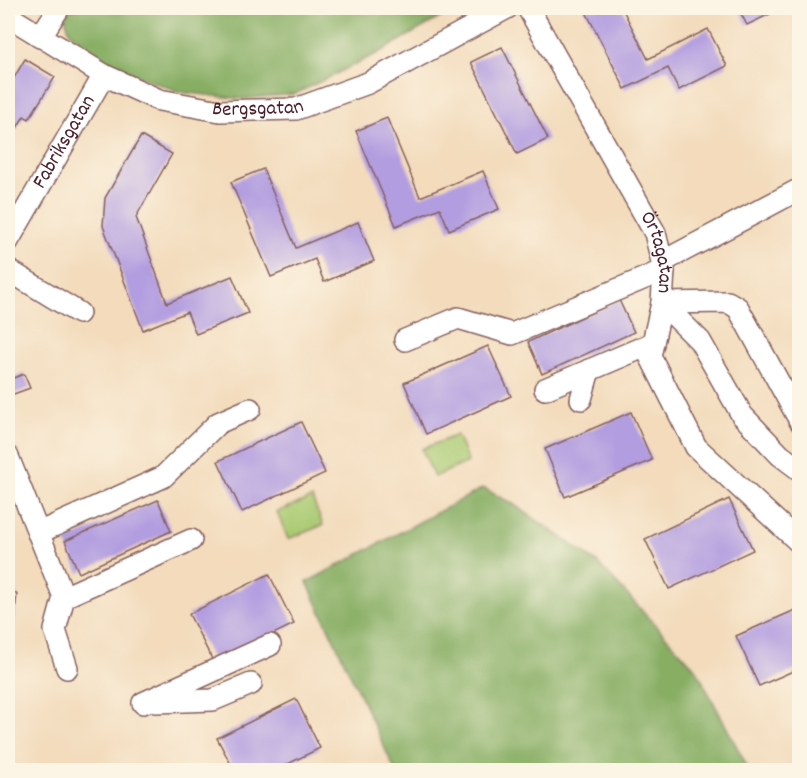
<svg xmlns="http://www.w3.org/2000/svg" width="807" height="778" viewBox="0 0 807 778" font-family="Dekko,sans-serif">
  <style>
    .green { fill: #aaca72; stroke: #7a744e; stroke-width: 1.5 }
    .forest { fill: #87ae64; stroke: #686648; stroke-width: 1.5 }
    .building { fill: #b29de0 }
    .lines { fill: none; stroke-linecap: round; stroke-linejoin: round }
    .minor-casing { stroke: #85615e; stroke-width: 24 }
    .minor { stroke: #fff; stroke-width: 21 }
    .labels { text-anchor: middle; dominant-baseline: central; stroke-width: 5; stroke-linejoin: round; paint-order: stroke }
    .street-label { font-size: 21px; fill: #4a1f2b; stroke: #fcf5e5 }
  </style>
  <rect width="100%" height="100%" fill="#fcf5e5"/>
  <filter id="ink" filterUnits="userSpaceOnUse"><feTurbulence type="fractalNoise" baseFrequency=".0167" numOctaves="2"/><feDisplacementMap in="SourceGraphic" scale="12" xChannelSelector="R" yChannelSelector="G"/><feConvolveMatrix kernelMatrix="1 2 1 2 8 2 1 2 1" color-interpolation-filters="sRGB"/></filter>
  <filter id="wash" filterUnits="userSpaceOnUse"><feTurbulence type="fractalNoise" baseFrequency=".008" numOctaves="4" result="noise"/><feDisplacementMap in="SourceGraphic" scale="24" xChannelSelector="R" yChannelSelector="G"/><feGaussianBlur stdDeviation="1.35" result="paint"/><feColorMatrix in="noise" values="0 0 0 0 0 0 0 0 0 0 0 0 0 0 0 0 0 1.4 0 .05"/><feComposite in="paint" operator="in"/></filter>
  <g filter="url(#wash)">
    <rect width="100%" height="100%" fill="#f3dbbc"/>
    <g class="green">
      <path d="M457,435L468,462L434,477L422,449Z"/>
      <path d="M312,498L323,525L288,539L277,512Z"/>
    </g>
    <g class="forest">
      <path d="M71,8H457L378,53L295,94L242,99L180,92L122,70L70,33L65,17Z"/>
      <path d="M483,488L513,504L597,562L696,669L749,770H395L307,582Z"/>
    </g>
    <g id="blocks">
      <g class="building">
        <path d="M584,8H622L648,59L708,29L727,66L679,90L668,68L625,89Z"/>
        <path d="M738,8H782L747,25Z"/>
        <path d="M502,47L548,139L517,154L471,62Z"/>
        <path d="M25,59L55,77L29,119L24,116L8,143V88Z"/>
        <path d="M387,118L420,197L483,171L499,209L449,230L440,208L396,226L356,131Z"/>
        <path d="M141,136L172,154L136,217L167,303L232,276L248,313L196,334L187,312L143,330L103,226L105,198Z"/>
        <path d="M263,169L296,248L358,222L374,261L324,282L315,259L271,277L231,182Z"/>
        <path d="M619,300L634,332L542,374L528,342Z"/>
        <path d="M488,346L511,396L426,434L404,383Z"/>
        <path d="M24,374L30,388L11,395L8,380Z"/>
        <path d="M631,412L652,460L565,497L545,449Z"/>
        <path d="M301,422L325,473L242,512L218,461Z"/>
        <path d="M729,499L753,550L669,589L645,539Z"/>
        <path d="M158,500L171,531L79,573L65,541Z"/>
        <path d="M269,574L294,624L214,663L189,614Z"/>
        <path d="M8,593L17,594L14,619L8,618Z"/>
        <path d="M800,608V668L759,686L736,636Z"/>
        <path d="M296,699L320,748L276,770H234L217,738Z"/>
      </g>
    </g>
  </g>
  <g filter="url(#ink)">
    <use href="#blocks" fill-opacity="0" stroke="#85615e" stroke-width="1.5"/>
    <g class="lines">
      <g class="minor-casing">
        <g id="minor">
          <path id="s1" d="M528,8L655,233L664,270L662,303L650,356L696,447L800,543"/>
          <path id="s2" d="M8,16L104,75L159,100L220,111L296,109L368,83L507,8"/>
          <path d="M40,37L59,8"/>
          <path id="s3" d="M8,241L104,75"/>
          <path d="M662,262L800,189"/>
          <path d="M8,270L79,313"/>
          <path d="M662,303L700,341L742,415L780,455L800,470"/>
          <path d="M662,303L728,302L738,308L800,421"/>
          <path d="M405,340L458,318L512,334L664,270"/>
          <path d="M545,389L653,343"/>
          <path d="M581,399L589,370"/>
          <path d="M8,457L64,597L55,630L67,668"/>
          <path d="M38,533L163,477L218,423L250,409"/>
          <path d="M64,597L191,540"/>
          <path d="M156,702L213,700L251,684"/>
          <path d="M143,703L270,645"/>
        </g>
      </g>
      <use href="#minor" class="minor"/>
    </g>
  </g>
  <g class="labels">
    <g class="street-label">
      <text stroke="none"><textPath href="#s2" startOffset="273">Bergsgatan</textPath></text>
      <text stroke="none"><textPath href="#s3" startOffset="114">Fabriksgatan</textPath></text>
      <text stroke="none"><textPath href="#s1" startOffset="278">Örtagatan</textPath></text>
    </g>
  </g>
  <rect width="807" height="778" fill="none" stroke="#fcf5e5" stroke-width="30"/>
</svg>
